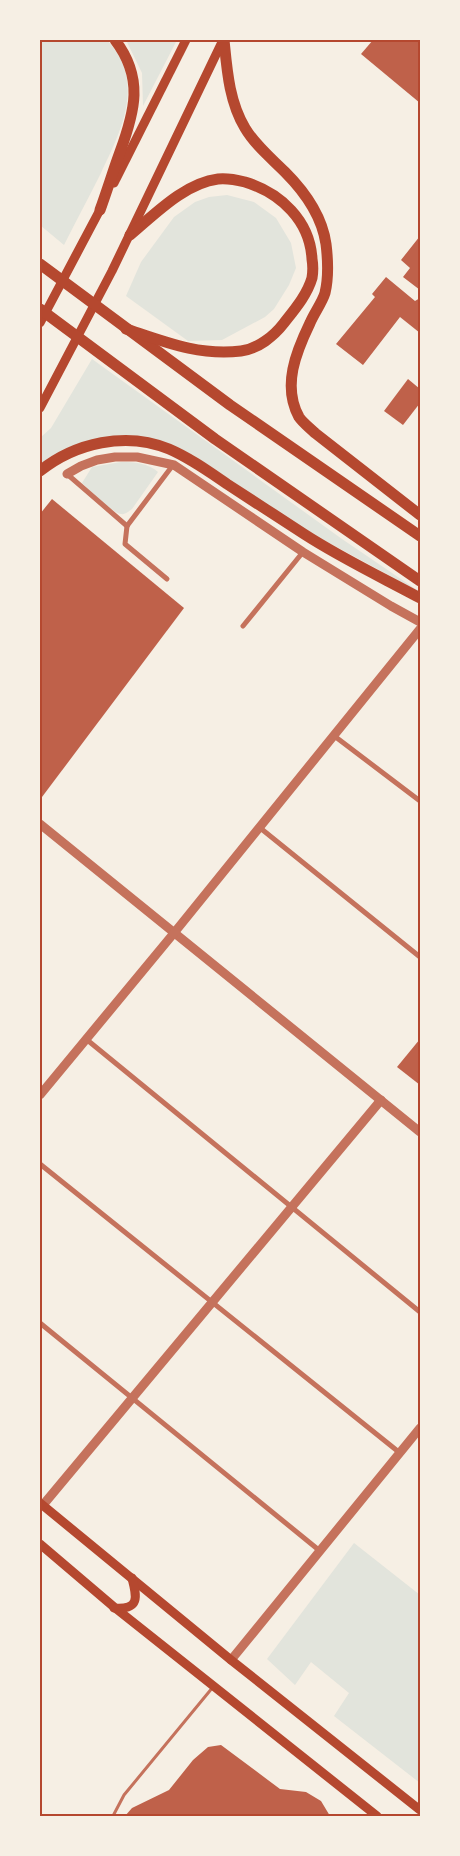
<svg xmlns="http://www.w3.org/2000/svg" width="460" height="1856" viewBox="0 0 460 1856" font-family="Montserrat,sans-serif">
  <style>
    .green { fill: #e2e4dc }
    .building { fill: #bf614a }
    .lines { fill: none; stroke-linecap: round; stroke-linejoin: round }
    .service { stroke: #c5725c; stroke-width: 3 }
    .minor { stroke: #c5725c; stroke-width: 5 }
    .tertiary { stroke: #c5725c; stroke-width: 9 }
    .secondary { stroke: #b5482f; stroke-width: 9 }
    .trunk { stroke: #b5482f; stroke-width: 11 }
    .neatline { fill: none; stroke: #b5482f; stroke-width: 2 }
  </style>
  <rect width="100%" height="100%" fill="#f6efe4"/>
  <g class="green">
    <path d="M40,40H107C146,82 122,129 101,173C89,197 76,221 64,245L40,225Z"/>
    <path d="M126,40H177L143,106L142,73Z"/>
    <path d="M227,195L254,202L276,218L291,243L296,268L289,285L274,309L265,317L222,340L188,341L126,296L141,262L174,217L195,202L209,197Z"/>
    <path d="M92,359L342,539L420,592L307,531L193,455L130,436L40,465V438L51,428Z"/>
    <path d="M121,462C135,462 148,463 158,472L132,509C129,511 125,515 121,514C112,513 90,490 82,483L92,467Z"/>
    <path d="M354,1543L420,1595V1783L334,1716L349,1693L311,1662L295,1685L267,1659Z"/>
  </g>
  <g class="building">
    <path d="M373,40H420V103L361,54Z"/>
    <path d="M420,236V290L403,277L410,268L401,260Z"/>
    <path d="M386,277L415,301L420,298V333L400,317L363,365L336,344L375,297L372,294Z"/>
    <path d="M408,379L420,389V403L403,425L384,411Z"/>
    <path d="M52,499L184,608L42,797L40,796V514Z"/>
    <path d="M420,1039V1085L397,1067Z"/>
    <path d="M221,1745L280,1789L306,1792L321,1801L330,1816H125L132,1808L169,1790L193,1760L208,1747Z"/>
  </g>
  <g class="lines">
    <path class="service" d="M113,1816L124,1795L213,1687"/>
    <g class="minor">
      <path d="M67,474L127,526"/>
      <path d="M127,526L173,465"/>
      <path d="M127,526L125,544L167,579"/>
      <path d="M243,626L303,552"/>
      <path d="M333,735L420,801"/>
      <path d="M259,827L420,957"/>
      <path d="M86,1039L420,1312"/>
      <path d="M40,1164L400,1453"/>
      <path d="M40,1323L320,1551"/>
    </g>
    <g class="tertiary">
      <path d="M67,474L81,466L97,460L115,457H137L174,465L303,552L391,606L420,622"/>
      <path d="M40,824L420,1132"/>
      <path d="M40,1095L174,933L420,629"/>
      <path d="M43,1505L381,1100"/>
      <path d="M231,1660L420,1428"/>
    </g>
    <g class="secondary">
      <path d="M114,183L186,40"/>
      <path d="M40,323L102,206"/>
      <path d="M40,408L112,271L223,40"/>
      <path d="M40,1503L231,1660L420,1810"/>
      <path d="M40,1544L114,1607L377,1816"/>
      <path d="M114,1608C140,1610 137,1597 132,1578"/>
    </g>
    <g class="trunk">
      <path d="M224,40C227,70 229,101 245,128C255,145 271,158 285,172C305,192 322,216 326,244C328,260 329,276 325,293C322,303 314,313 310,323C296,352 282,386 299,417C303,423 310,428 315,433L420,515"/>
      <path d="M100,210C107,191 113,171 120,152C135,111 144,78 115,40"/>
      <path d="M40,264L230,405L420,536"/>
      <path d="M40,309L215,439L420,581"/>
      <path d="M126,329C165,342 199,356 241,351C258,349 274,336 284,323C295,309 307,295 312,278C313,272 313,265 312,259C310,221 281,193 245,182C237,180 227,178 218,179C185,183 155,214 130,235"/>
      <path d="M40,471C75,443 126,431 169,449C190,458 208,471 227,484C253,501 278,517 304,534C341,558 381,577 420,598"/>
    </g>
  </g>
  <rect width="460" height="1856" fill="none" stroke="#f6efe4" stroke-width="82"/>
  <rect x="41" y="41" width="378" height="1774" class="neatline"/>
</svg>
